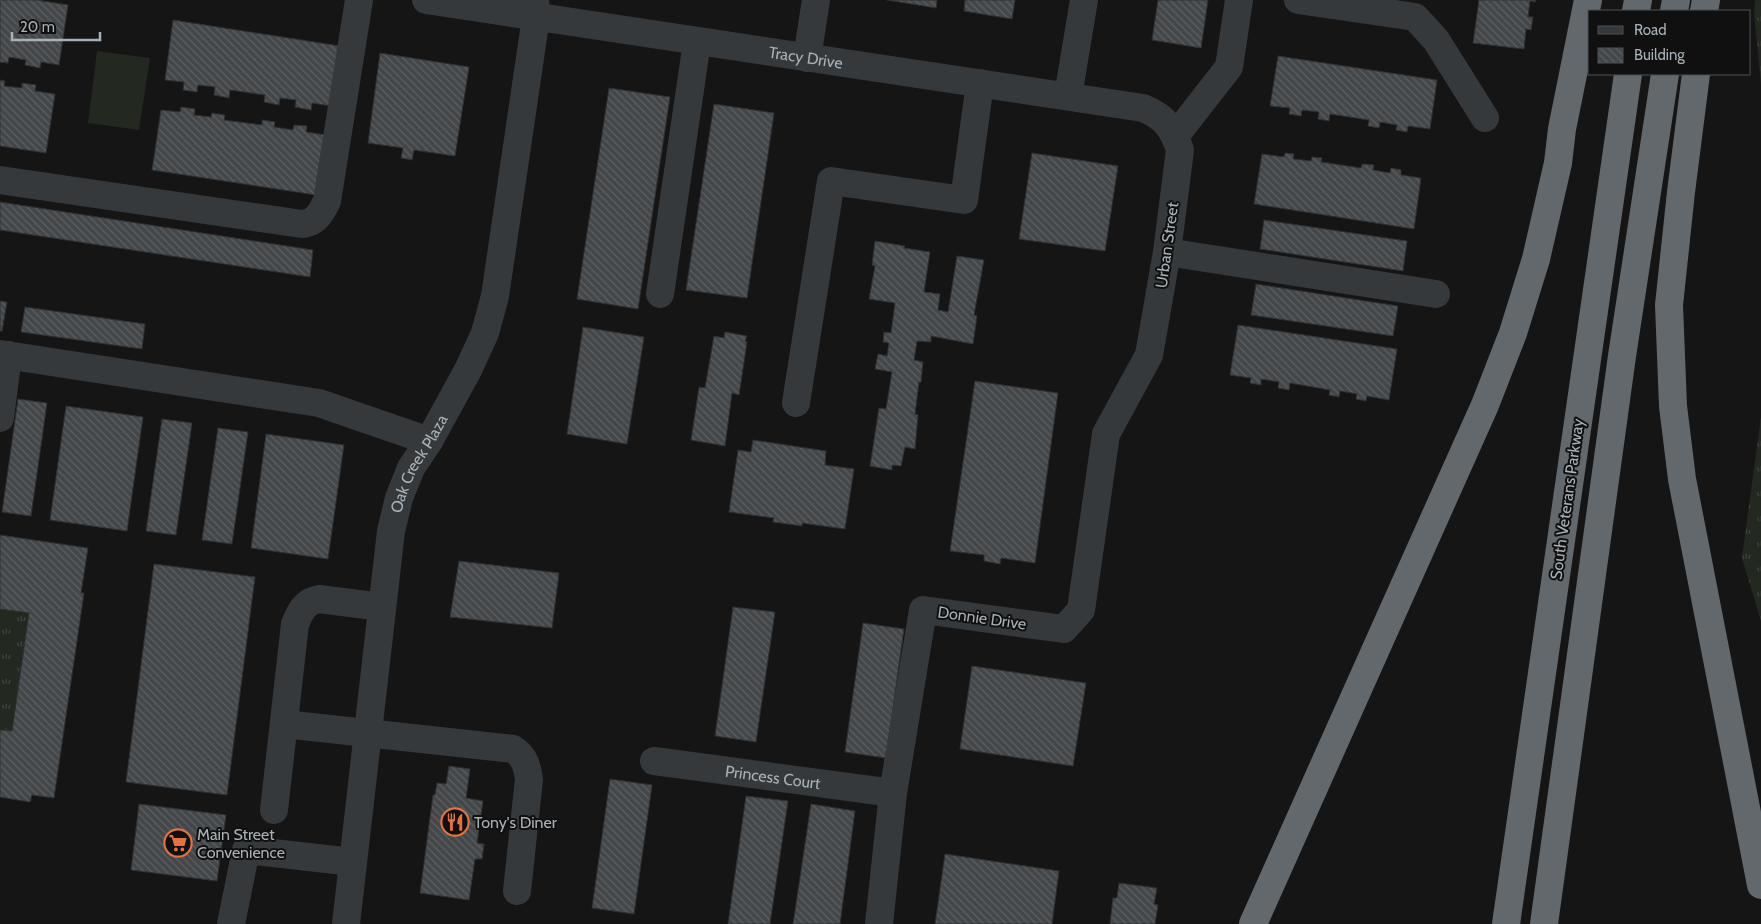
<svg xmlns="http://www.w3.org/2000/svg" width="1761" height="924" viewBox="0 0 1761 924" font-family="Cabin,sans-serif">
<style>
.grass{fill:url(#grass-tufts)}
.pitch{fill:#232921}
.building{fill:url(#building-back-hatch);stroke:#2f3032}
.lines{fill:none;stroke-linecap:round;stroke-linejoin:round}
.minor{stroke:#36393b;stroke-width:28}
.highway{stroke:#62686c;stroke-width:28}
.labels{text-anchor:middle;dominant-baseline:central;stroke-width:4;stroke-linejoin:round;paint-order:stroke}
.street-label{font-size:16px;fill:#a8b1b6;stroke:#101011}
.poi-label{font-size:16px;fill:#a8b1b6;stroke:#101011;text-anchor:start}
</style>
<defs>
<pattern id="grass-tufts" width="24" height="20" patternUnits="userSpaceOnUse" patternTransform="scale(1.25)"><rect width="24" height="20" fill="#232921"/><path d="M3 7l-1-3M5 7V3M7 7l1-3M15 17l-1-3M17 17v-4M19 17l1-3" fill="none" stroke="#40463f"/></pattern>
<pattern id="building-back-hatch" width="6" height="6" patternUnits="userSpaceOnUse" patternTransform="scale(1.25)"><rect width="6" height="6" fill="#444749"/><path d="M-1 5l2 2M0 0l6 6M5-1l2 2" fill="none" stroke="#5c5f61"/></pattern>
</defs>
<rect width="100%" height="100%" fill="#151516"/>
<path class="grass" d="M 1755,0 L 1761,0 L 1761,84 L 1754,12 Z
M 1761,417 L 1761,621 L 1742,558 Z
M 0,609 L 29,613 L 12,731 L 0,730 Z"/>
<path class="pitch" d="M 97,51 L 150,58 L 139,130 L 88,123 Z"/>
<path class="building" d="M 0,0 L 37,0 L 68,5 L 59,65 L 41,62 L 40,68 L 25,65 L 26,60 L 9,57 L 8,63 L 0,62 Z
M 887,0 L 937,0 L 936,8 Z
M 965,0 L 1015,0 L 1012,19 L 964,11 Z
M 1158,0 L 1208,0 L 1201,48 L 1152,40 Z
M 1479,0 L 1536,0 L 1535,2 L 1530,1 L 1528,17 L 1533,17 L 1531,30 L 1526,29 L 1524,49 L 1473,43 Z
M 173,20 L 340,46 L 331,106 L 312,103 L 311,110 L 295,107 L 296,100 L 280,98 L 279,105 L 264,102 L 265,95 L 230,90 L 229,98 L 214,95 L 215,87 L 198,85 L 197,92 L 183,90 L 184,82 L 165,80 Z
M 380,53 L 469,67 L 455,156 L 414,150 L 412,160 L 401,158 L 403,148 L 368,143 Z
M 1278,56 L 1437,80 L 1430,129 L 1408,126 L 1407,132 L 1396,130 L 1397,125 L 1380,122 L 1379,128 L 1368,126 L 1369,120 L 1330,114 L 1329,121 L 1318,119 L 1319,112 L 1302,110 L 1301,116 L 1289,114 L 1290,108 L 1270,106 Z
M 0,80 L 5,81 L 4,86 L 22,88 L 22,83 L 36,85 L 35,91 L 55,94 L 46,153 L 0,146 Z
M 609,88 L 670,97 L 638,309 L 577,299 Z
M 714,104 L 774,113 L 747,298 L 686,290 Z
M 181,107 L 195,109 L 194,115 L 211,117 L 212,113 L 225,115 L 224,120 L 262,125 L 262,120 L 275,122 L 274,127 L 293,130 L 294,125 L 307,126 L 306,132 L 326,135 L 316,195 L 152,170 L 161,110 L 180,112 Z
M 1032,153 L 1118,166 L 1105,251 L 1019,239 Z
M 1285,153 L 1294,154 L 1293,159 L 1311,161 L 1312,157 L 1322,158 L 1321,162 L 1361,168 L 1362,164 L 1374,165 L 1373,170 L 1390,173 L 1391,168 L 1401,170 L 1401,175 L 1421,178 L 1414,229 L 1254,204 L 1262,154 L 1284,157 Z
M 0,202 L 313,250 L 310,277 L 0,230 Z
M 1264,220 L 1407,241 L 1403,271 L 1260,249 Z
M 875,241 L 905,246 L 904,248 L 930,252 L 924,292 L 940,294 L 938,310 L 948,312 L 957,256 L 984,260 L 974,315 L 977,316 L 973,344 L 931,336 L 931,342 L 917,341 L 914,360 L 923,362 L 921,382 L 919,382 L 915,414 L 918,415 L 915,449 L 905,447 L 901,466 L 892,465 L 892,470 L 870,466 L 879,408 L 886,409 L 892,372 L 875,369 L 878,354 L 887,356 L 889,343 L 883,342 L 884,332 L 891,333 L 895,303 L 869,299 L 875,266 L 872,265 Z
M 1256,284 L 1398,306 L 1393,336 L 1251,315 Z
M 0,301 L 7,302 L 2,331 L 0,331 Z
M 25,307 L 145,324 L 142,349 L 21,332 Z
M 1238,325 L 1397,349 L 1389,400 L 1367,396 L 1366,401 L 1356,399 L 1357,394 L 1340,391 L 1339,397 L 1329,395 L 1330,390 L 1290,383 L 1289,390 L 1278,388 L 1279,382 L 1261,379 L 1261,385 L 1250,383 L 1251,378 L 1230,375 Z
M 583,327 L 644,337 L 627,444 L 567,434 Z
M 725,332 L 747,336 L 745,341 L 747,342 L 739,395 L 732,393 L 725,446 L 691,440 L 699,387 L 705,388 L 714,336 L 724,338 Z
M 975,381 L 1058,393 L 1035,563 L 1001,558 L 1000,564 L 984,561 L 984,555 L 950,551 Z
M 18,399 L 47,403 L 31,516 L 2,512 Z
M 66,406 L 143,417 L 127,531 L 50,520 Z
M 162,419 L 192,423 L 176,535 L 146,531 Z
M 218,428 L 248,432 L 232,544 L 202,540 Z
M 266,434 L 344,445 L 328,559 L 251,548 Z
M 753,440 L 826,451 L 825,465 L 854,469 L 845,529 L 802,523 L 802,526 L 773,522 L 774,518 L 729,512 L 738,450 L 751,452 Z
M 0,535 L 88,548 L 81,593 L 84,593 L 54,798 L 32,795 L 30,802 L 0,797 L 0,730 L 12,731 L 29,613 L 0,609 Z
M 459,561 L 559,573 L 552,628 L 450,617 Z
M 154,564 L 255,577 L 227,795 L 126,782 Z
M 733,607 L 775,612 L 756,742 L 715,736 Z
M 863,623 L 904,629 L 886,758 L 845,752 Z
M 972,666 L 1086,683 L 1073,766 L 960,749 Z
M 449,766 L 470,769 L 466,798 L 483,801 L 477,843 L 484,844 L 482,859 L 475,859 L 469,900 L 420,893 L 433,795 L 435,795 L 437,783 L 446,784 Z
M 610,779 L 652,785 L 634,914 L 592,908 Z
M 746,796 L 788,801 L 770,924 L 728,924 Z
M 139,804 L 226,815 L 217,881 L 131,870 Z
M 811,804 L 855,811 L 840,924 L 793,924 Z
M 945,854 L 1059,871 L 1052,924 L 935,924 Z
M 1119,883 L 1157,888 L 1154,904 L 1158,905 L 1155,924 L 1110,924 L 1113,898 L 1117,898 Z"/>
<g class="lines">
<g class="minor">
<path id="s1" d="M 426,0 L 1143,108 C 1165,117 1173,128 1180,150 L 1167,252 L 1149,355 L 1106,434 L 1081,610 L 1064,629 L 923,610 L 893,793 L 879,924"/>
<path d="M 1298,0 L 1415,17 L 1436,40 L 1485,118"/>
<path d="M 807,58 L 816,0"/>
<path d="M 1068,96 L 1084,0"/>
<path d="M 1176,135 L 1229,67 L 1239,0"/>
<path d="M 0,180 L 302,224 C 316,223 321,213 327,201 L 359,0"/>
<path d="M 1167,252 L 1436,294"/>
<path d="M 660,294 L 697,42"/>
<path d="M 0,354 L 319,403 L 429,441"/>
<path d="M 796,403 L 831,181 L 964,200 L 980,83"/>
<path d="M 0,418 L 8,355"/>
<path d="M 284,724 L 513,749 C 525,756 527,767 529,779 L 517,891"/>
<path id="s2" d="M 654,761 L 893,793"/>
<path d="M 274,810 L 295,624 C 300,612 305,601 319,599 L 382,607"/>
<path d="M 231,924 L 246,850 L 353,862"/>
<path id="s3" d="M 346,924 L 391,531 L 399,498 L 411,468 L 429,441 L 468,370 L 485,333 L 495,296 L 536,17 L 535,0"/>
</g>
<path class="highway" d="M 1636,11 L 1638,0
M 1674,11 L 1676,0
M 1704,11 L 1706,0
M 1696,74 L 1681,192 L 1669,305 L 1673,406 L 1682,479 L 1761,885
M 1253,924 L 1485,405 L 1513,333 L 1536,259 L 1558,163 L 1562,129 L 1588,0
M 1506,924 L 1628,74
M 1544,924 L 1622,356 L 1665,74"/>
</g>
<defs>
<g id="restaurant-ring" transform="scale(1.4375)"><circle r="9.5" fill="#101011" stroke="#e4723f" stroke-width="1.5"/><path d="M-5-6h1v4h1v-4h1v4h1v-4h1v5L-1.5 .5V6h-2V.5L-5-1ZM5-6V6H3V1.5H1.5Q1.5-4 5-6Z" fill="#e4723f"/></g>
<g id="supermarket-ring" transform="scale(1.4375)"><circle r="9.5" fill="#101011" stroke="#e4723f" stroke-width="1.5"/><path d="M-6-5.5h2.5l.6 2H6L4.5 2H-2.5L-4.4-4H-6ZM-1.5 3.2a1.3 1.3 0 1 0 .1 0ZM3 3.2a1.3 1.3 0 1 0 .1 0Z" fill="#e4723f"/></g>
</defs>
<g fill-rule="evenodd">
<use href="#restaurant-ring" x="455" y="822"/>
<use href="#supermarket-ring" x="178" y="843"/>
</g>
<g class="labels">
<g class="street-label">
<text stroke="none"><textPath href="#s1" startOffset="384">Tracy Drive</textPath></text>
<text transform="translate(1167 245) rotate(-82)">Urban Street</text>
<text stroke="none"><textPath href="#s3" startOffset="469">Oak Creek Plaza</textPath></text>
<text transform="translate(1567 499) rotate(-82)">South Veterans Parkway</text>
<text transform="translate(982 618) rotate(8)">Donnie Drive</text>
<text stroke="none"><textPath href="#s2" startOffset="120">Princess Court</textPath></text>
</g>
<g class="poi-label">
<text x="474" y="822">Tony's Diner</text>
<text x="197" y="834">Main Street<tspan x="197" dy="18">Convenience</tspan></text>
</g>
</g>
<rect x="1588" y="10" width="162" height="65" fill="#101011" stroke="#4d5053"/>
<rect x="1598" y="26" width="25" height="8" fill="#36393b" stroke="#4d5053"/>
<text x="1634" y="35" font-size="15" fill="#a8b1b6">Road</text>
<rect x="1598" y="48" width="25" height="15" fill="url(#building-back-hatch)" stroke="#4d5053"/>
<text x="1634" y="60" font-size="15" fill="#a8b1b6">Building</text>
<path d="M12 32v8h88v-8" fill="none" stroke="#a8b1b6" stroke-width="2.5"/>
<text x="20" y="32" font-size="15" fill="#a8b1b6" stroke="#101011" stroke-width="4" paint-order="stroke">20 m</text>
</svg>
